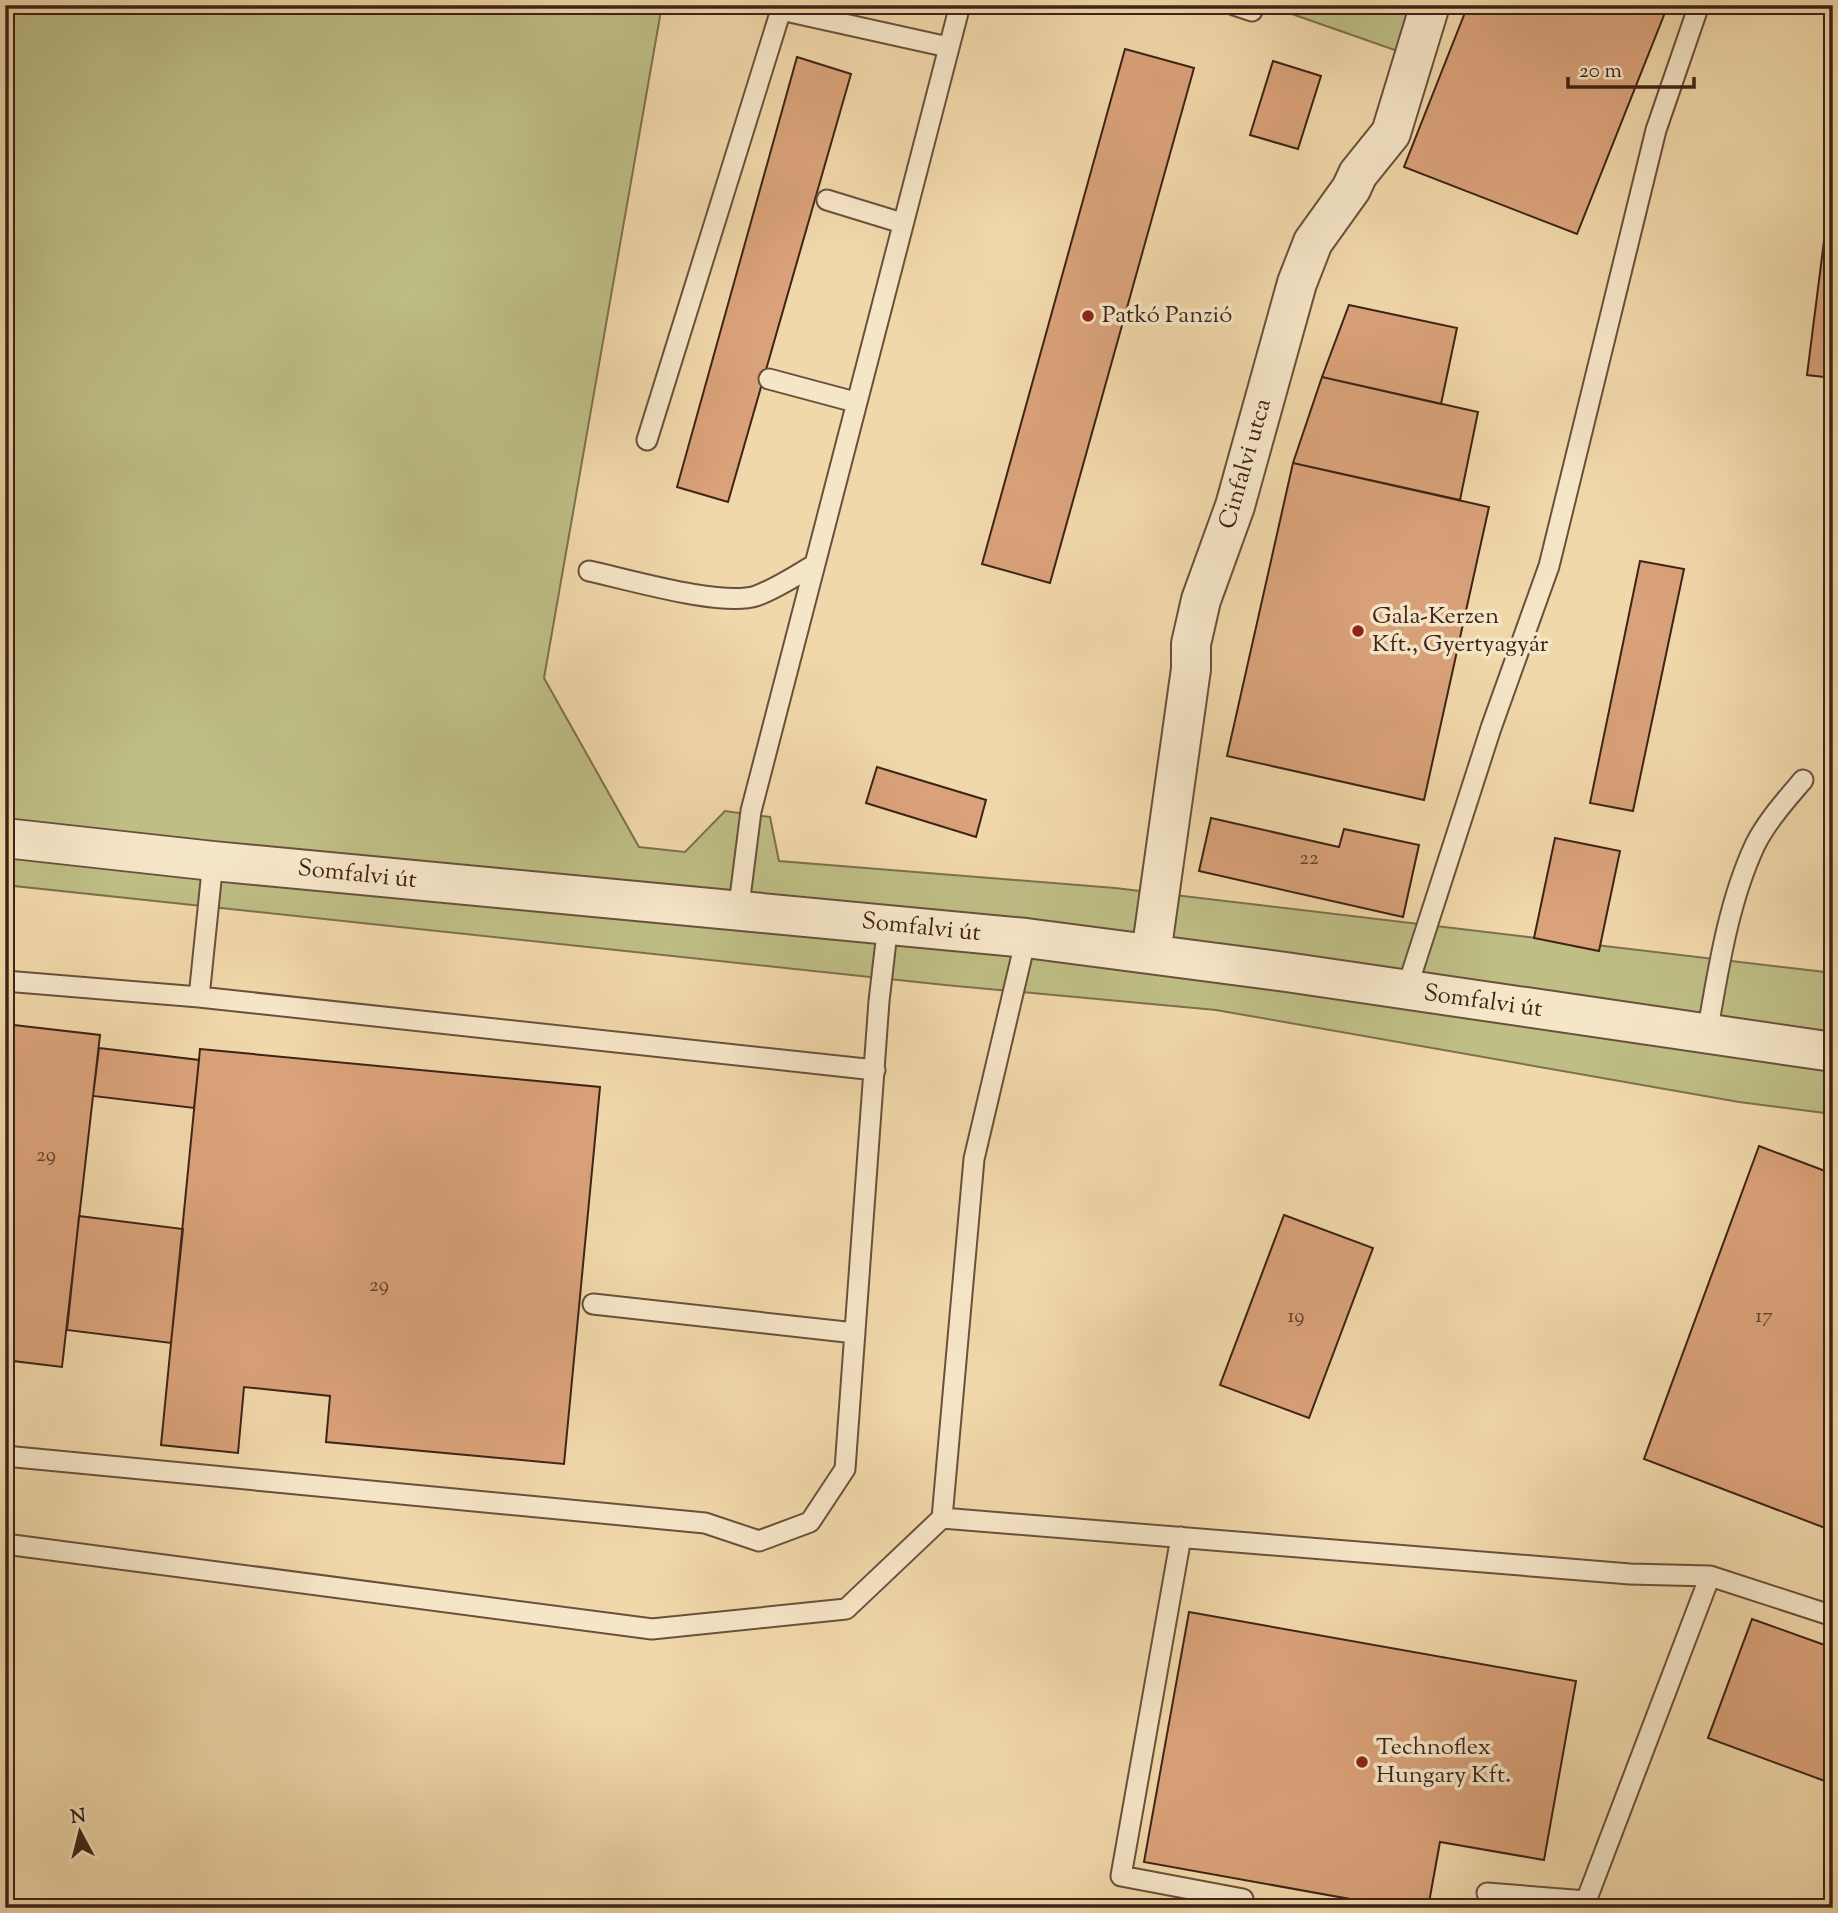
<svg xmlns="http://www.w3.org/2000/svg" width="1838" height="1913" viewBox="0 0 1838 1913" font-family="'Sorts Mill Goudy',serif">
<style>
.green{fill:#bebe85;stroke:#7e704e;stroke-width:2}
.building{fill:#daa27a;stroke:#3d2318;stroke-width:2}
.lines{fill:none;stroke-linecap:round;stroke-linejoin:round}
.lane-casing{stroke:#6a503c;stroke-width:23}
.street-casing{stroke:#6a503c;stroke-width:42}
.lane{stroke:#f6e6c8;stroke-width:19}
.street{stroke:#f6e6c8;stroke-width:38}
.poi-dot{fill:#8f2418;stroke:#f6e6c8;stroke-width:2.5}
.labels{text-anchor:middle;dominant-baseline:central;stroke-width:7;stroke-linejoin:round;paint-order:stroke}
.number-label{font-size:21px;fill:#644330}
.poi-label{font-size:24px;fill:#3d2318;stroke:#f6e6c8;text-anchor:start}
.street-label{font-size:24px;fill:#3d2318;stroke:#f6e6c8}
</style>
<rect width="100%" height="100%" fill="#f1d8aa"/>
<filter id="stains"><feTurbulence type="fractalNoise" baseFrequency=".00286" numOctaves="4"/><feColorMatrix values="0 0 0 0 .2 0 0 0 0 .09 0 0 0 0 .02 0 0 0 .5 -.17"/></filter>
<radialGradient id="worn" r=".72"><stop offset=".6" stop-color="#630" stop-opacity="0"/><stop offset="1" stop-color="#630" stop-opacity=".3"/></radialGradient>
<path class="green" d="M 5,5 L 662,5 L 544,678 L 639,847 L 685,852 L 725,811 L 770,817 L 779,861 L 1115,888 L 1833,973 L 1833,1114 L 1739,1102 L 1216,1010 L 945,985 L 5,885 Z
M 1266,5 L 1449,5 L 1429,62 Z"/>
<path class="building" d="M 1468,5 L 1668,5 L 1577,234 L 1404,167 Z
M 1125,49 L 1194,68 L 1050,583 L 982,564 Z
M 797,57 L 851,74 L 728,502 L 677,487 Z
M 1273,61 L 1321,76 L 1298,149 L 1250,135 Z
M 1833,170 L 1833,378 L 1807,375 Z
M 1349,305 L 1457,328 L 1441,404 L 1322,377 Z
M 1322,377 L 1478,412 L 1460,500 L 1293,463 Z
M 1293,463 L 1489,507 L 1424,800 L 1227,756 Z
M 1640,561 L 1684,569 L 1633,811 L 1590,803 Z
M 877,767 L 986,800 L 976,837 L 866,803 Z
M 1211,818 L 1339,847 L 1344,829 L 1419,845 L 1403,917 L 1199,871 Z
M 1555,838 L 1620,851 L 1599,951 L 1534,938 Z
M 5,1024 L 100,1035 L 62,1367 L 5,1360 Z
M 99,1048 L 199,1060 L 194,1108 L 93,1096 Z
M 200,1049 L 600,1087 L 564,1464 L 326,1442 L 330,1396 L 244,1387 L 238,1453 L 161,1445 Z
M 1759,1146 L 1833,1174 L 1833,1531 L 1644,1459 Z
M 1284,1215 L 1373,1248 L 1309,1418 L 1220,1385 Z
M 79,1216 L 183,1229 L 171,1343 L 67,1330 Z
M 1189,1612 L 1576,1681 L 1544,1860 L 1440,1842 L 1428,1908 L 1400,1908 L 1144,1862 Z
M 1752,1619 L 1833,1648 L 1833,1784 L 1708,1738 Z"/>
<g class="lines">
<g class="lane-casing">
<path id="lane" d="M 1234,5 L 1252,11
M 827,200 L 902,223
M 769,379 L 855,402
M 647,440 L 781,10 L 948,47
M 589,571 C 627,579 721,607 756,596 C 776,589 795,576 814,565
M 738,913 L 751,811 L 960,5
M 1026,938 L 974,1159 L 942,1518 L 1630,1574 L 1710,1576 L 1833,1616
M 5,981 L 199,997 L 875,1070
M 1406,991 L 1491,728 L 1549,566 L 1656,130 L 1699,5
M 199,997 L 213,861
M 1707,1034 C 1718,971 1728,903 1755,845 C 1767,821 1786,800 1803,780
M 593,1304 L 855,1333
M 5,1456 L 705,1523 L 759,1541 L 810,1522 L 845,1469 L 879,1001 L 888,924
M 1181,1537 L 1121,1876 L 1243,1899
M 5,1544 L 652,1629 L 846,1609 L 942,1518
M 1487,1893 L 1586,1901 L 1710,1576"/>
</g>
<g class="street-casing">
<path id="street" d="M 5,838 L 213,861 L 1026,938 L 1286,972 L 1833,1052
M 1151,954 L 1191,669 L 1191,644 L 1201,600 L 1235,506 L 1297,283 L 1313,242 L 1351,189 L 1358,174 L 1391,133 L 1430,5"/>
</g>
<use href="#lane" class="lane"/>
<use href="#street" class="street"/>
</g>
<g class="poi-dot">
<circle cx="1088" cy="316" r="7"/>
<circle cx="1358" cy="631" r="7"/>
<circle cx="1362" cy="1762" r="7"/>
</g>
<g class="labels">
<g class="number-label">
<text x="1309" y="859">22</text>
<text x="46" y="1156">29</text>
<text x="379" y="1286">29</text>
<text x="1296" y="1317">19</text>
<text x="1764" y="1317">17</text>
</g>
<g class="poi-label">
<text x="1102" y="316">Patkó Panzió</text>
<text x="1372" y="617">Gala-Kerzen<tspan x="1372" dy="28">Kft., Gyertyagyár</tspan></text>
<text x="1376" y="1748">Technoflex<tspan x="1376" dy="28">Hungary Kft.</tspan></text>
</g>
<g class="street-label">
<text transform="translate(1246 464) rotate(-74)">Cinfalvi utca</text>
<text transform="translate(357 875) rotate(6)">Somfalvi út</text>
<text transform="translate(921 928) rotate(6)">Somfalvi út</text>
<text transform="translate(1483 1002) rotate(8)">Somfalvi út</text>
</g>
</g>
<rect width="1838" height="1913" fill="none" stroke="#f1d8aa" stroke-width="28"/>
<rect x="7" y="7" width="1824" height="1899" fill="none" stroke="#3d2318" stroke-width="3.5"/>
<rect x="14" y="14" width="1810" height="1885" fill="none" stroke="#3d2318" stroke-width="2"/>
<g transform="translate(80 1832) rotate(353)" stroke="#f6e6c8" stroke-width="5" paint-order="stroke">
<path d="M0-5L12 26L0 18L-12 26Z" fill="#3d2318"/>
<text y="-10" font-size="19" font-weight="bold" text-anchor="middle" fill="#3d2318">N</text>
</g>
<path d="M1568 77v10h126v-10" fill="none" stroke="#3d2318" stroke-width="3.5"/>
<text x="1579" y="77" font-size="21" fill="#3d2318" stroke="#f6e6c8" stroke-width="5" paint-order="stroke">20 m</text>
<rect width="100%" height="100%" filter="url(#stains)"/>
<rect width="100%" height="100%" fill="url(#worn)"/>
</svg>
